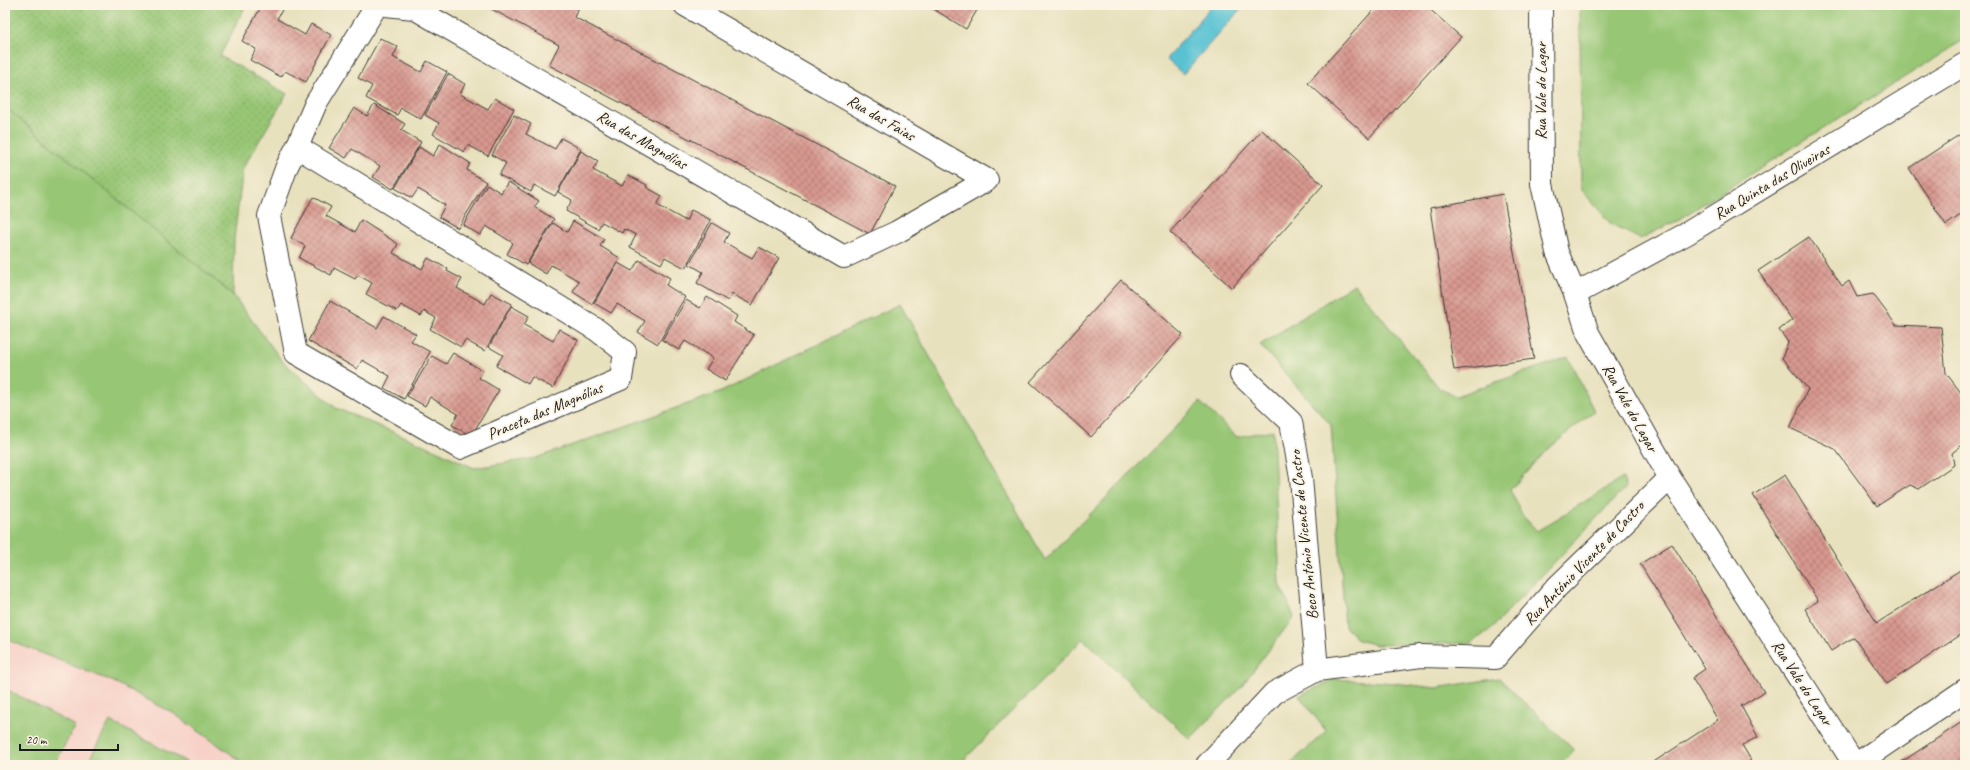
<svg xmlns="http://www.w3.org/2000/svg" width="1970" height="770" viewBox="0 0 1970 770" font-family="Caveat,sans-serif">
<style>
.built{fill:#f7d1c8}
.green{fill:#97c675;stroke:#5a7148}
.garden{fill:url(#garden-dots);stroke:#5a7148}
.water{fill:#58c2d3;stroke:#3a6f78}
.building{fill:url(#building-cross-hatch)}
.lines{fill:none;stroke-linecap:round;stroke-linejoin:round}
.minor-casing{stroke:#3b3a34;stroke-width:24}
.minor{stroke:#fff;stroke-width:22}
.labels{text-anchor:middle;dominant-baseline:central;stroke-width:4;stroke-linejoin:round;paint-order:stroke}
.street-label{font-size:16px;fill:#1c1c1c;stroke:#fcf5e5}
</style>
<defs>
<pattern id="garden-dots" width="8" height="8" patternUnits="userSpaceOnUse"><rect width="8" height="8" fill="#97c675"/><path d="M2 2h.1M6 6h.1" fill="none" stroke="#82aa65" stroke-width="1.8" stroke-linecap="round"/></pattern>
<pattern id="building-cross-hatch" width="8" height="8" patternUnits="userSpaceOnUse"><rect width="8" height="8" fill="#d89890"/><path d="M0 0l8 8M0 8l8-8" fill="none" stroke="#ae7b75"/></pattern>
</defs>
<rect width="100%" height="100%" fill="#fcf5e5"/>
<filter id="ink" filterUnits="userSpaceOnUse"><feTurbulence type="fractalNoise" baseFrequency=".025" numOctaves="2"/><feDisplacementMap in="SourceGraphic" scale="8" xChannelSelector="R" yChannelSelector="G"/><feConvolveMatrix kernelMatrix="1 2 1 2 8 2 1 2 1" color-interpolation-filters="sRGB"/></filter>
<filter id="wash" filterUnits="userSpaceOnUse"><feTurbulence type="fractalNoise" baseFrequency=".012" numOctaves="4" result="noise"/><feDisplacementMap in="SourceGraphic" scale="16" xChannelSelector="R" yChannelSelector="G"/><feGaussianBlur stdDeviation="0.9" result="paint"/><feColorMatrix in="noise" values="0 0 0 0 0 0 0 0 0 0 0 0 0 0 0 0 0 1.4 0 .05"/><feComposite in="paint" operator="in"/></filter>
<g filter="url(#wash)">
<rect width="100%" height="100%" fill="#e8e1be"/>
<path class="built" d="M 5,639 L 114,682 L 173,713 L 238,759 L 242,765 L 5,765 Z"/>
<path class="green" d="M 1580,5 L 1965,5 L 1965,39 L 1676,221 L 1640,239 L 1611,224 L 1581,189 Z
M 5,107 L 233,295 L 283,362 L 336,408 L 436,450 L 474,468 L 536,458 L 721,392 L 900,304 L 1045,560 L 1200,402 L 1237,437 L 1273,430 L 1280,584 L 1294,617 L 1241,687 L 1190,739 L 1083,639 L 959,765 L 242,765 L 238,759 L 173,713 L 114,682 L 5,639 Z
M 1354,284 L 1440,389 L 1456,396 L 1568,357 L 1594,411 L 1547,450 L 1510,490 L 1523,516 L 1537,531 L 1623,478 L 1626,487 L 1491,629 L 1471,643 L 1376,645 L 1358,640 L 1345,627 L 1331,425 L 1260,345 Z
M 1499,678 L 1574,750 L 1561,765 L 1289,765 L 1326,731 L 1299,696 L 1334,679 L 1395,683 L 1436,688 Z
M 6,689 L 75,726 L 54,765 L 5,765 Z
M 110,721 L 192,765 L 86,765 Z"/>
<path class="garden" d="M 5,5 L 246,5 L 220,56 L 287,94 L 243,168 L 234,239 L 233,295 L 5,107 Z"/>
<path class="water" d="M 1213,5 L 1244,5 L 1183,74 L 1166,59 Z"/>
<g id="blocks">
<path class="building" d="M 262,5 L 274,5 L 282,10 L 277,19 L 305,35 L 311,24 L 331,35 L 306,82 L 285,71 L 281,77 L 250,60 L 256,49 L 242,41 Z
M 484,5 L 580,5 L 574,17 L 895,186 L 870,234 L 549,65 L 559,45 Z
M 927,5 L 980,5 L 966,29 Z
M 1378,5 L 1425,5 L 1461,37 L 1369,138 L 1308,83 Z
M 380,38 L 398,47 L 393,57 L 421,72 L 427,61 L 447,72 L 421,119 L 401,108 L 397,115 L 366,98 L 372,86 L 358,78 Z
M 448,74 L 465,84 L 460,94 L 488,109 L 495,98 L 514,109 L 488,156 L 468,145 L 464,152 L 433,134 L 439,123 L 425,115 Z
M 374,105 L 405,124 L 401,130 L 421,142 L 393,189 L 373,177 L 380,166 L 352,149 L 346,158 L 329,148 L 354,108 L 367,116 Z
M 514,115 L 531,124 L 526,134 L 555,149 L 561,138 L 581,149 L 555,196 L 534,185 L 531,192 L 499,175 L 506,163 L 492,155 Z
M 1262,130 L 1323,185 L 1232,288 L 1170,232 Z
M 1965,131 L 1965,212 L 1946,225 L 1909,168 Z
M 440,144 L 470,163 L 467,170 L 486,182 L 458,228 L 439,217 L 445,205 L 418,189 L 412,198 L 395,188 L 419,147 L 433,156 Z
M 581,151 L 598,161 L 593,170 L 622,186 L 628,175 L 647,185 L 646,187 L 662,196 L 657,205 L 686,221 L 691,210 L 711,220 L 685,268 L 665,257 L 661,264 L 630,247 L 636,235 L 624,229 L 622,233 L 602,222 L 598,229 L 566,211 L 572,200 L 558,192 Z
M 508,182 L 539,201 L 534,207 L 554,219 L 526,265 L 507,254 L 513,243 L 486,226 L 480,235 L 463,225 L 487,184 L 501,193 Z
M 1503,194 L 1534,359 L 1454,370 L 1430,208 Z
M 313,197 L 331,207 L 326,216 L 355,232 L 361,220 L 398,244 L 393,253 L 422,269 L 428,258 L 448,269 L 447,271 L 462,279 L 457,288 L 485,304 L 491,293 L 512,304 L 485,351 L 465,340 L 461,347 L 430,329 L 436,318 L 424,311 L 421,316 L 401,305 L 397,311 L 366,294 L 372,283 L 358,275 L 355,279 L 334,268 L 331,275 L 299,258 L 305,246 L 291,238 Z
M 573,221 L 604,239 L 600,246 L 620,258 L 592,304 L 573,292 L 579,281 L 551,265 L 546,274 L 528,263 L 553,223 L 567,232 Z
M 712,223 L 729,233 L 724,242 L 752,258 L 759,247 L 779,258 L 752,305 L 732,294 L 728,301 L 697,283 L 703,272 L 689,264 Z
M 1809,237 L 1842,286 L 1849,281 L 1857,297 L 1873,294 L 1896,325 L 1941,327 L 1946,373 L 1965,398 L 1965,443 L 1952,453 L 1954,465 L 1919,489 L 1910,485 L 1877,506 L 1835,449 L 1790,428 L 1808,389 L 1782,358 L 1788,342 L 1779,330 L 1792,320 L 1758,271 Z
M 639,260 L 670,278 L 666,285 L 685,297 L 658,344 L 638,332 L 645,321 L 617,304 L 611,313 L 594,303 L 618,263 L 632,271 Z
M 1121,280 L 1183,335 L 1091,437 L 1030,382 Z
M 707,297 L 737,316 L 734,322 L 754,335 L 725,381 L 706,369 L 713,358 L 685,341 L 679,350 L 662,340 L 686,300 L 700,308 Z
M 330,301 L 377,328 L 384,316 L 416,334 L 411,341 L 430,352 L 404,399 L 384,388 L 390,376 L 362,360 L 357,369 L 308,341 Z
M 511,306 L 529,316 L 524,325 L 553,341 L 559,329 L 578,340 L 553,388 L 532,377 L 528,384 L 496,366 L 503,355 L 489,347 Z
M 453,353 L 483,371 L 479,378 L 499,390 L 471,436 L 452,425 L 458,414 L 430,397 L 425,406 L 407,396 L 432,356 L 446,364 Z
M 1785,475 L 1877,623 L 1965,567 L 1965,632 L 1887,684 L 1854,637 L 1831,651 L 1805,609 L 1818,601 L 1753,495 Z
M 1672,544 L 1764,692 L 1741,706 L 1758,737 L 1742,745 L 1751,760 L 1743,765 L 1649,765 L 1718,720 L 1692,678 L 1705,669 L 1640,564 Z
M 1965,720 L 1965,765 L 1902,765 L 1900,763 Z"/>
</g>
</g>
<g filter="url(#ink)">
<use href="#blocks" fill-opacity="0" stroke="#3b3a34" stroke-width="1"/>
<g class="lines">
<g class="minor-casing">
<path id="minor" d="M 386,5 L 414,8 L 844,257 L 897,232 L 987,180 L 685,5
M 1541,5 L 1542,184 L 1557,252 L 1575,294 L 1588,333 L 1670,478 L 1855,765
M 297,147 L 597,330 L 625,352 L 621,379 L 460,448 L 296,353 L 269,216 L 287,166 L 297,147 L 316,103 L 377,5
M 1575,294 L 1686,234 L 1965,64
M 1241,375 L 1291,422 L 1301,478 L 1317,670
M 1207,765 L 1274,693 L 1317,670 L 1421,656 L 1495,658 L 1557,587 L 1670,478
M 1855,765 L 1965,690"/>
</g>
<use href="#minor" class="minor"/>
</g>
</g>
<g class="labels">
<g class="street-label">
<text transform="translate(1541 91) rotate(-90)">Rua Vale do Lagar</text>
<text transform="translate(881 118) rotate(30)">Rua das Faias</text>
<text transform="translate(642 140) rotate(30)">Rua das Magnólias</text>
<text transform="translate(1772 182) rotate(-31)">Rua Quinta das Oliveiras</text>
<text transform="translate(1630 408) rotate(61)">Rua Vale do Lagar</text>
<text transform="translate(545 411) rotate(-23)">Praceta das Magnólias</text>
<text transform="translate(1304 535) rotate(-96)">Beco António Vicente de Castro</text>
<text transform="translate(1584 563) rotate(-46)">Rua António Vicente de Castro</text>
<text transform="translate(1802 683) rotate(57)">Rua Vale do Lagar</text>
</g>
</g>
<rect width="1970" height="770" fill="none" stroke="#fcf5e5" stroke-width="20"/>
<path d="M20 744v6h98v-6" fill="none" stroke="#1c1c1c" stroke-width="2"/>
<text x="26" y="744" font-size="12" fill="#1c1c1c" stroke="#fcf5e5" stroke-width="3" paint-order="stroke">20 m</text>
</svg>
